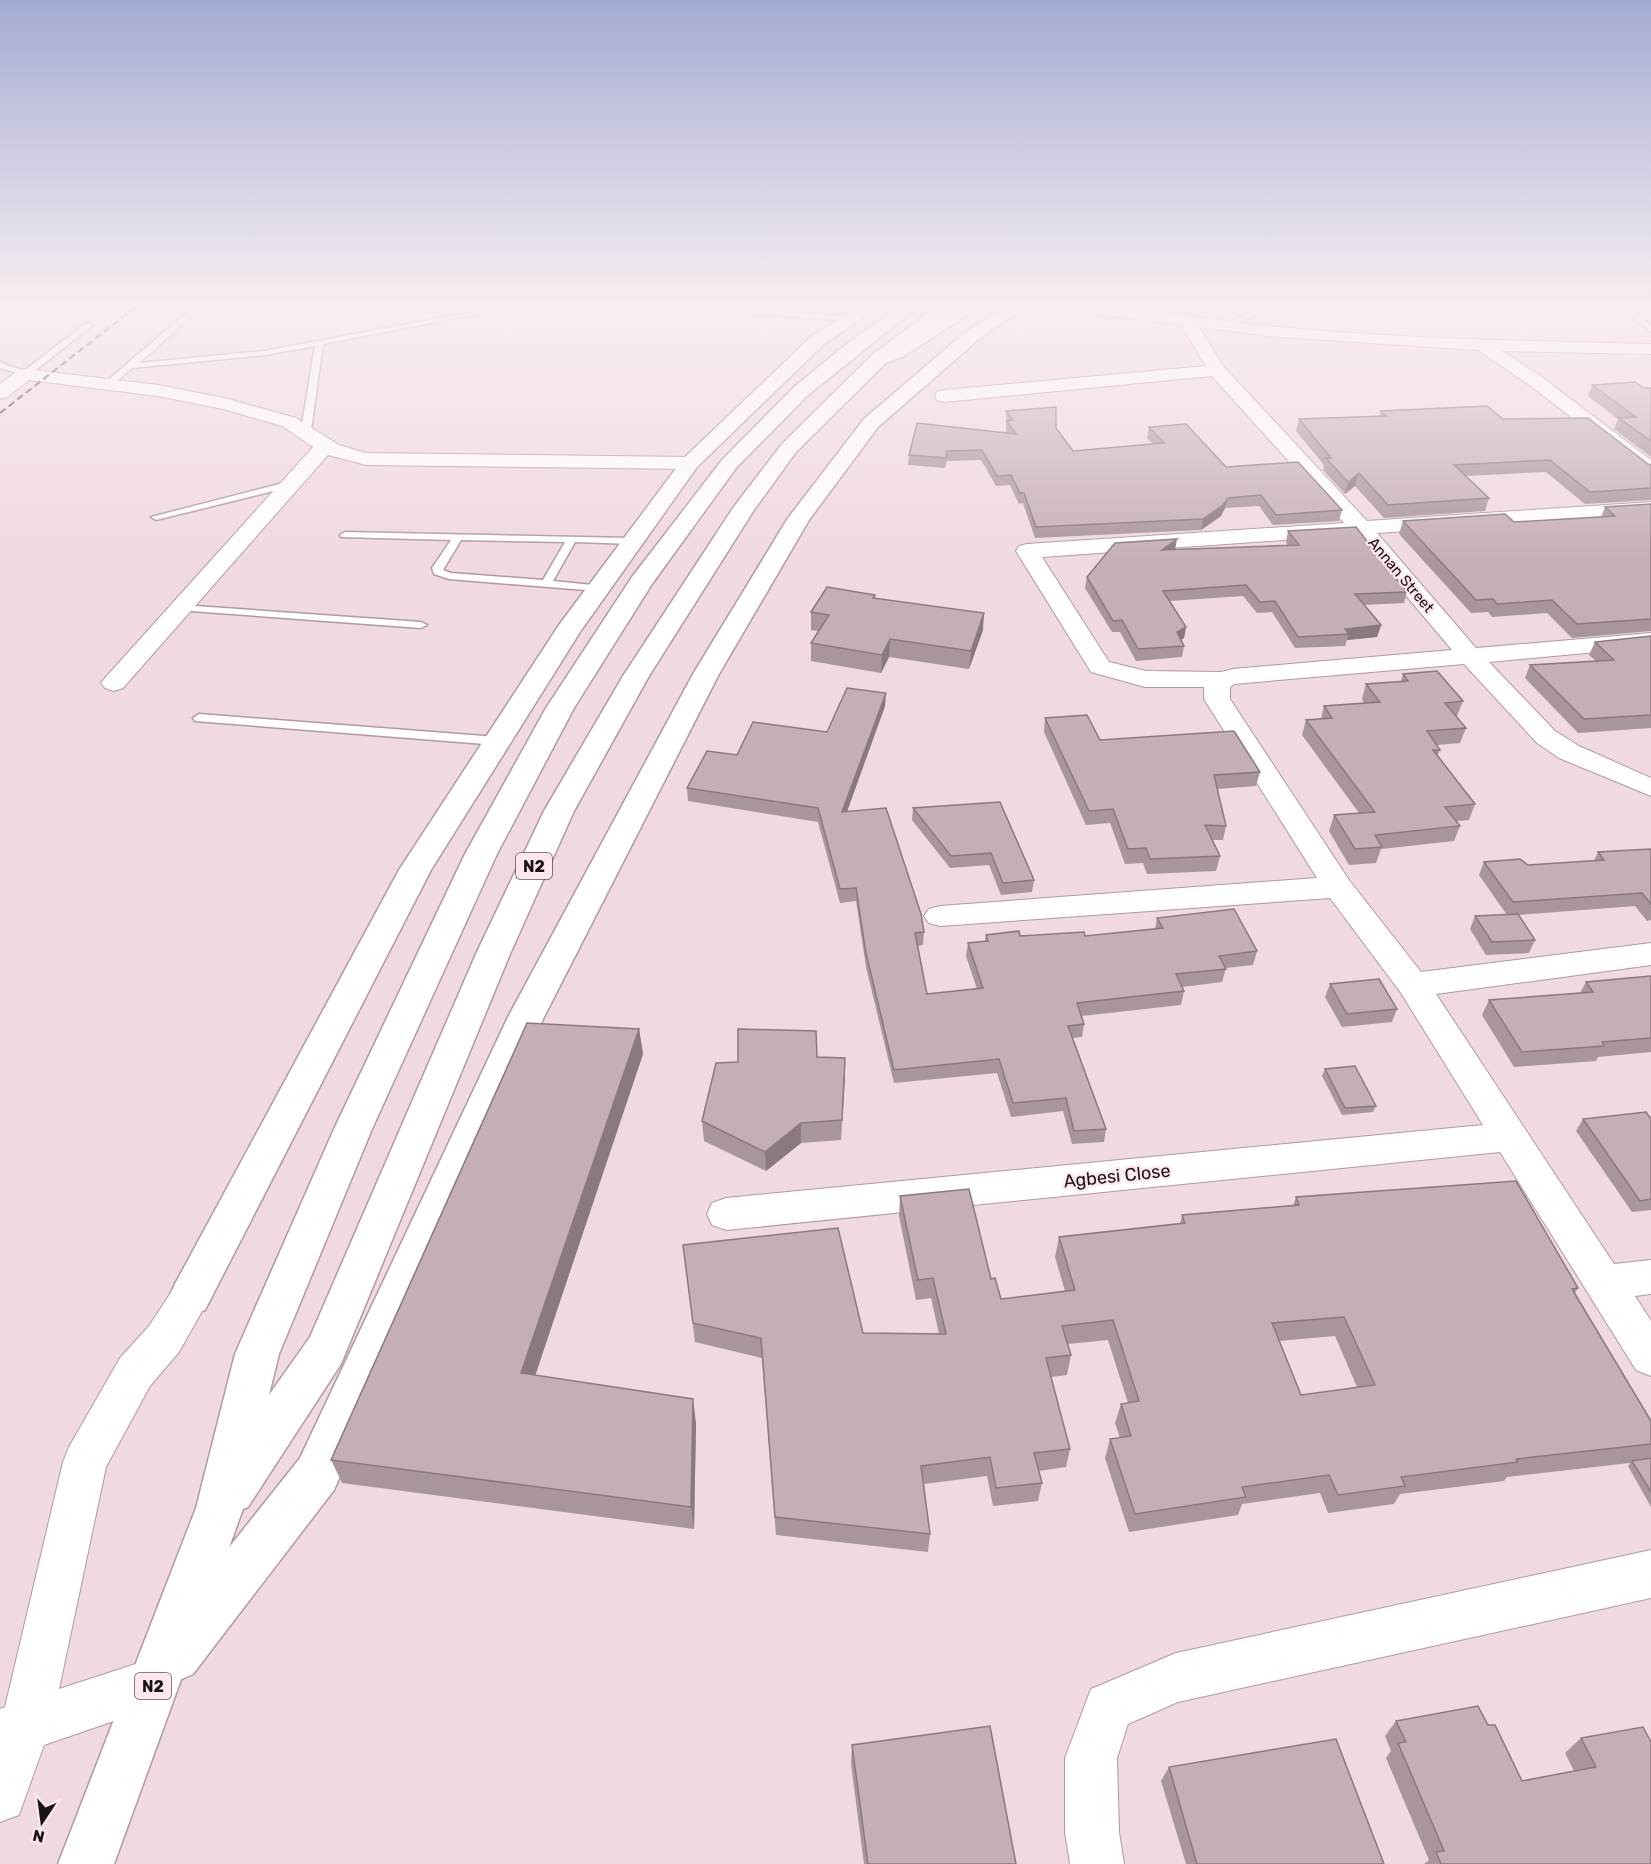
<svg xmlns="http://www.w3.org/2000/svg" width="1651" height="1864" viewBox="0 0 1651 1864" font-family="Rubik,sans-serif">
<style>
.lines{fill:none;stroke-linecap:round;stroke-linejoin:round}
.service-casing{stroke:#b09aa1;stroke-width:3}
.minor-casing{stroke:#b09aa1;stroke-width:2}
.tertiary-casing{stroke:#b09aa1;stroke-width:3}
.trunk-casing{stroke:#b09aa1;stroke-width:3}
.motorway-casing{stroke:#b09aa1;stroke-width:3}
.service{fill:#fff;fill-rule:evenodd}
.minor{fill:#fff;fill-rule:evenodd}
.tertiary{fill:#fff;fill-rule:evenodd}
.trunk{fill:#fff;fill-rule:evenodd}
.motorway{fill:#fff;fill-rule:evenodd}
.rail{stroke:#342b2e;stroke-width:2;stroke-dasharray:7 4;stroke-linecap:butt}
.wall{fill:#a9969d;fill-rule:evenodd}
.shaded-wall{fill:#8a7a7f}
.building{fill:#c5afb6;stroke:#8a7a7f;stroke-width:1.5;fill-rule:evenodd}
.labels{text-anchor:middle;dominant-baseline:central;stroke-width:4.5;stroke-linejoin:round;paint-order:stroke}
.far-street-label{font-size:15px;fill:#1a1315;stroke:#fde6ed}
.shield{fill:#fde6ed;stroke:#5e5256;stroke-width:1.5}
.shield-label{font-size:16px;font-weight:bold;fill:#1a1315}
.street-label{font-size:18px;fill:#1a1315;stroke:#fde6ed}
</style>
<rect width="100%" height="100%" fill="#f0d9df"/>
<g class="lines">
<g class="service-casing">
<path id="service" d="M 199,302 L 208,302 L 139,363 L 265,351 L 523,302 L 539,302 L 323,344 L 311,430 L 306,433 L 301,430 L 315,346 L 265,355 L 132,368 L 113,385 L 107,385 L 107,381 Z
M 617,302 L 652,302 L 852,317 L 856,319 L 852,321 L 621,304 Z
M 1267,302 L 1277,302 L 1232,327 L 1225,325 Z
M 1614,302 L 1623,302 L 1651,326 L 1651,332 Z
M 86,323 L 93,325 L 28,376 L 0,368 L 0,362 L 24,371 Z
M 291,481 L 294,482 L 294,486 L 156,520 L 151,517 Z
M 345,532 L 632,538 L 637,541 L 632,544 L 575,542 L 553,581 L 602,586 L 604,588 L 598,591 L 449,579 L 434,574 L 432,568 L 451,540 L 341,537 L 340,535 ZM 461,540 L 565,542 L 543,580 L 451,573 L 443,570 Z
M 181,605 L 421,622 L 427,625 L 421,628 L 177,610 L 177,606 Z
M 199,714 L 497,737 L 503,741 L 497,745 L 195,721 L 193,718 Z"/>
</g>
<g class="minor-casing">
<path id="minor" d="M 1030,302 C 1114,302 1195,319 1278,327 C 1402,339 1527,341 1651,344 L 1651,354 L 1502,351 L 1543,378 L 1651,460 L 1651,476 L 1644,474 L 1531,386 L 1478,350 L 1279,337 L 1199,327 L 1224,367 L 1367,521 L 1651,502 L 1651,514 L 1377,533 L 1476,648 L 1651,633 L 1651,647 L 1489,662 L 1555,731 L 1579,746 L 1651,778 L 1651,796 L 1559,758 L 1537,743 L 1464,664 L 1234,684 L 1230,687 L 1230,699 L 1349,880 L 1421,972 L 1651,943 L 1651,965 L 1436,994 L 1614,1264 L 1651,1260 L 1651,1294 L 1635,1296 L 1651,1321 L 1651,1376 L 1636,1370 L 1500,1152 L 726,1230 L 712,1225 L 707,1214 L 712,1203 L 726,1198 L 1483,1125 L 1401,993 L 1330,898 L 940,926 L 929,923 L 924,916 L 929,909 L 940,906 L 1317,878 L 1204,699 L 1204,687 L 1145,687 L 1091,672 L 1016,551 L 1019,546 L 1027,544 L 1344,523 L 1212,376 L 944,402 L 937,400 L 935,396 L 937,392 L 944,390 L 1206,366 L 1181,325 L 1038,307 ZM 1355,535 L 1452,650 L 1233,669 L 1221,672 L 1146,671 L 1109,662 L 1042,557 Z
M 25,369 L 158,385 L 224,398 L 296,418 L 339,445 L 366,453 L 690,457 L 697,459 L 700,463 L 697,467 L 690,469 L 366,465 L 328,455 L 123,688 L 114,691 L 105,688 L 101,683 L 105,678 L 313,447 L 282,426 L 223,409 L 158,396 L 29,380 L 7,397 L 0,399 L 0,384 L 19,370 Z
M 190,1279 L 204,1285 L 210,1297 L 179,1352 L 150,1386 L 106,1467 L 59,1689 L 154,1658 L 172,1665 L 179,1683 L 172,1701 L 44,1745 L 19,1815 L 0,1822 L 0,1709 L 5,1707 L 63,1462 L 69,1447 L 120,1358 L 149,1326 L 176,1285 Z
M 1651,1550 L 1651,1598 L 1178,1702 L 1128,1724 L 1117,1758 L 1119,1832 L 1124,1864 L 1070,1864 L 1065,1832 L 1065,1758 L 1091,1689 L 1176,1653 Z"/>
</g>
<g class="tertiary-casing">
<path id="tertiary" d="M 866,302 L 886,302 L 824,344 L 697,467 L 580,632 L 431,870 L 205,1310 L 190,1315 L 175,1310 L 169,1297 L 175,1284 L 399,870 L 559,625 L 683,459 L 812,336 Z
M 1013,302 L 1033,302 L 980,338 L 878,427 L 809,520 L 719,674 L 544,1017 L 334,1490 L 193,1674 L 175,1682 L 157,1674 L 149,1656 L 157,1638 L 300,1458 L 508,1017 L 693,674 L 788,518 L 864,419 L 968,330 Z"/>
</g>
<g class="trunk-casing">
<path id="trunk" d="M 905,302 L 924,302 L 808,395 L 736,468 L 652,584 L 574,708 L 497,854 L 372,1129 L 279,1354 L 269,1395 L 310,1337 L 476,954 L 544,811 L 623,676 L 733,508 L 782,444 L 871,356 L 932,310 L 947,302 L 967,302 L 885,364 L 796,452 L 754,510 L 649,676 L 574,811 L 510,954 L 341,1364 L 248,1507 L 243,1509 L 114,1864 L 58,1864 L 196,1508 L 235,1354 L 334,1129 L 465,854 L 546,708 L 632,577 L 722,460 L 794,387 L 848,343 Z"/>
</g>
<g class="motorway-casing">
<path id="motorway" d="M 968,302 L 988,302 L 904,356 L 878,366 L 871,364 L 869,360 L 871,356 L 892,348 Z"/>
</g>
<use href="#service" class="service"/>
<use href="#minor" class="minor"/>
<use href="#tertiary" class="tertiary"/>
<use href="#trunk" class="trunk"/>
<use href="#motorway" class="motorway"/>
<path class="rail" d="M 0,413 L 142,302"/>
</g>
<path class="wall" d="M 1592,385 L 1644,388 L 1651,388 L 1651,457 L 1614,429 L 1618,419 L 1588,396 Z
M 1006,411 L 1056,428 L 1073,451 L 1153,444 L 1147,438 L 1149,427 L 1226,467 L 1342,510 L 1339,521 L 1273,525 L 1259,506 L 1225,508 L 1221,516 L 1201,530 L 1035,538 L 1023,503 L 1019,504 L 1010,485 L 996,486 L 981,460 L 947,461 L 945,468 L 908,465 L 909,455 L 1007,433 L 1006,431 Z
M 1381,411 L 1503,419 L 1651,465 L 1651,500 L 1585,504 L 1546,472 L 1466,476 L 1489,498 L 1485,511 L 1384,518 L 1355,486 L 1345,494 L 1323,470 L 1324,465 L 1296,431 L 1299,419 L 1379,416 Z
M 1651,504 L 1651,631 L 1572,638 L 1547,613 L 1492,617 L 1488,612 L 1471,613 L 1399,534 L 1403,521 L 1514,522 L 1601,517 L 1605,507 Z
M 1288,531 L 1407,592 L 1404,603 L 1364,605 L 1381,625 L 1377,637 L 1347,640 L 1345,646 L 1295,648 L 1272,612 L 1257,613 L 1243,596 L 1170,601 L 1186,627 L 1184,638 L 1181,640 L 1184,646 L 1182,657 L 1136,661 L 1120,632 L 1112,632 L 1085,588 L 1087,577 L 1175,550 L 1288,546 L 1286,542 Z
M 875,595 L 875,598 L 983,630 L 969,669 L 889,657 L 881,673 L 811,661 L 811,643 L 818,631 L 811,630 L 811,612 Z
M 1651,636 L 1651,728 L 1578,733 L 1525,678 L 1530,665 L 1596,661 L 1589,655 L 1595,642 Z
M 1403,674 L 1463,701 L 1457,716 L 1456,716 L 1466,728 L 1460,743 L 1437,745 L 1440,750 L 1437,756 L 1475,804 L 1469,820 L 1457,821 L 1460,826 L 1454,841 L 1381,849 L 1376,863 L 1349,865 L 1329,831 L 1334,815 L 1359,813 L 1302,735 L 1306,720 L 1321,719 L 1324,706 L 1364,703 L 1362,699 L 1366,684 L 1401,681 Z
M 885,706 L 847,812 L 924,932 L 923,945 L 918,946 L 927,994 L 977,989 L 966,956 L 968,943 L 985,941 L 986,935 L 1085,936 L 1155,929 L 1157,918 L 1257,951 L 1253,965 L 1226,968 L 1222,982 L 1182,987 L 1184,991 L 1181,1005 L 1082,1016 L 1084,1024 L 1082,1037 L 1073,1038 L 1106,1129 L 1104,1142 L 1072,1144 L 1063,1111 L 1011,1117 L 997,1073 L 894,1083 L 866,967 L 856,901 L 840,903 L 818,822 L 688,801 L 687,788 L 737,755 L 827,732 Z
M 1045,718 L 1100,740 L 1260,772 L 1256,786 L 1217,789 L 1226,826 L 1223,840 L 1212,840 L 1220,856 L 1216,871 L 1147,874 L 1143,863 L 1125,864 L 1110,823 L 1086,825 L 1044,732 Z
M 1000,802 L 1034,880 L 1032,892 L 1001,895 L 989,865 L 950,868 L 912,820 L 913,808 Z
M 1651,851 L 1651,920 L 1647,921 L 1635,906 L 1518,915 L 1535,940 L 1529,953 L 1486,955 L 1470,929 L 1475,916 L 1507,915 L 1479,875 L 1484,862 L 1528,865 L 1594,861 L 1598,852 Z
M 1651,976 L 1651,1052 L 1598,1057 L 1596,1061 L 1514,1067 L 1482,1015 L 1489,1000 L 1580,993 L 1586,982 Z
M 1330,984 L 1397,1009 L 1392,1022 L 1342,1027 L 1325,997 Z
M 639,1029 L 643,1054 L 535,1375 L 696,1423 L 694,1529 L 342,1483 L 331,1460 Z
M 817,1057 L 845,1058 L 841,1140 L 801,1143 L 766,1171 L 704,1141 L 702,1121 L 738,1062 Z
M 1325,1069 L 1376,1106 L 1373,1112 L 1342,1115 L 1322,1076 Z
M 1583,1119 L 1651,1119 L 1651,1210 L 1632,1212 L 1576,1131 Z
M 900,1196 L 991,1279 L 1001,1299 L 1065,1291 L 1055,1257 L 1059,1237 L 1180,1224 L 1182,1215 L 1293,1206 L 1296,1197 L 1578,1288 L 1575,1293 L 1651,1421 L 1651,1457 L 1650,1458 L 1651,1458 L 1651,1507 L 1628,1466 L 1630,1463 L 1507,1477 L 1504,1481 L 1400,1494 L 1394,1504 L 1328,1513 L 1320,1493 L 1242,1504 L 1238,1515 L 1129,1532 L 1105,1458 L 1110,1439 L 1120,1438 L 1115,1423 L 1121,1404 L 1128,1403 L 1108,1340 L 1068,1344 L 1071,1355 L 1067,1375 L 1051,1377 L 1070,1449 L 1066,1467 L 1039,1471 L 1042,1483 L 1038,1501 L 993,1506 L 987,1476 L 924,1484 L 930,1534 L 928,1552 L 776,1535 L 762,1358 L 695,1342 L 683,1245 L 863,1333 L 939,1334 L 931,1298 L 916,1300 L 899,1216 ZM 1335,1336 L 1357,1387 L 1301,1395 L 1279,1341 Z
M 1396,1721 L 1488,1725 L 1522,1781 L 1574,1771 L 1565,1753 L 1581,1738 L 1651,1864 L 1424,1864 L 1429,1860 L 1386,1758 L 1391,1751 L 1385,1736 Z
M 852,1745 L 1016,1864 L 864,1864 L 851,1764 Z
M 1169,1767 L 1384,1864 L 1186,1864 L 1161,1781 Z"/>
<path class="shaded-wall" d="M 1359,473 L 1355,486 L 1345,494 L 1348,482 Z
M 1228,498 L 1225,508 L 1221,516 L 1201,530 L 1203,519 Z
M 1177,539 L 1175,550 L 1162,550 Z
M 984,613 L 983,630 L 969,669 L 971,651 Z
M 1381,625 L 1377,637 L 1347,640 L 1349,634 L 1345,629 Z
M 1186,627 L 1184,638 L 1174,644 L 1177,632 Z
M 890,639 L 889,657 L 881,673 L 882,655 Z
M 886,693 L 885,706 L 842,825 L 842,812 Z
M 639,1029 L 643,1054 L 528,1397 L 521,1373 Z
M 845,1058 L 845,1077 L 841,1140 L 842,1120 Z
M 801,1123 L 801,1143 L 766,1171 L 765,1152 Z
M 693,1399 L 696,1423 L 694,1529 L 691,1507 Z"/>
<path class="building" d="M 1635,382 L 1644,388 L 1651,388 L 1651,441 L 1619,418 L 1636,417 L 1592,385 Z
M 1487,406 L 1503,419 L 1588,418 L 1648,464 L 1651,465 L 1651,488 L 1590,492 L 1550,460 L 1454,465 L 1489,498 L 1388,505 L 1359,473 L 1348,482 L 1326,458 L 1331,458 L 1299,419 L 1386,416 L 1381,411 Z
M 1056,407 L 1056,428 L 1073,451 L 1164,443 L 1149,427 L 1186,424 L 1226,467 L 1298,462 L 1342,510 L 1276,515 L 1261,495 L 1228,498 L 1223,505 L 1203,519 L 1036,527 L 1024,493 L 1020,493 L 1011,475 L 997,476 L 982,450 L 947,451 L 946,458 L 909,455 L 917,423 L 1016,434 L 1007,421 L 1013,420 L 1006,411 Z
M 1651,504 L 1651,619 L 1577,624 L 1552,600 L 1497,604 L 1493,599 L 1476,600 L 1403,521 L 1505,514 L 1514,522 L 1615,516 L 1605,507 Z
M 1356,527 L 1407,592 L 1355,594 L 1381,625 L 1345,629 L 1349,634 L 1298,637 L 1275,601 L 1260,602 L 1246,585 L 1163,591 L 1186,627 L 1177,632 L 1184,646 L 1138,649 L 1122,620 L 1113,621 L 1087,577 L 1115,543 L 1177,539 L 1162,550 L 1299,545 L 1288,531 Z
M 827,587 L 875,595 L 873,598 L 984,613 L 971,651 L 890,639 L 882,655 L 811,643 L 829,615 L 811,612 Z
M 1651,636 L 1651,715 L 1584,719 L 1530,665 L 1614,660 L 1595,642 Z
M 1437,671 L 1463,701 L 1445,703 L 1466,728 L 1427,731 L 1440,750 L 1433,750 L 1475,804 L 1445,807 L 1460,826 L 1375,835 L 1382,847 L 1355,849 L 1334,815 L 1375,812 L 1306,720 L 1332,718 L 1324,706 L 1380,702 L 1366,684 L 1408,681 L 1403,674 Z
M 847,688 L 886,693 L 842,812 L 886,808 L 921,914 L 924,932 L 915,933 L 927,994 L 983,988 L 968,943 L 988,941 L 986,935 L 1019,931 L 1020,936 L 1084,932 L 1085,936 L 1163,928 L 1157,918 L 1234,909 L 1257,951 L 1219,956 L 1226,969 L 1176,974 L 1184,991 L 1077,1003 L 1084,1024 L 1068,1026 L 1106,1129 L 1074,1131 L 1066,1098 L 1013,1103 L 999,1059 L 894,1070 L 866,953 L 856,888 L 840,889 L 818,808 L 687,788 L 707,751 L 737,755 L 753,722 L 827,732 Z
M 1087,715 L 1100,740 L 1234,731 L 1260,772 L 1214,775 L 1226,826 L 1205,825 L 1220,856 L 1150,859 L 1146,848 L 1128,849 L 1113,809 L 1089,811 L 1045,718 Z
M 1000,802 L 1034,880 L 1003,883 L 991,853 L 951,856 L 913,808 Z
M 1650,849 L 1651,851 L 1651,904 L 1642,893 L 1513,902 L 1484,862 L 1520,859 L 1528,865 L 1604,860 L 1598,852 Z
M 1518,914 L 1535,940 L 1492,942 L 1475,916 Z
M 1651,976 L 1651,1038 L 1602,1042 L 1604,1046 L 1522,1052 L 1489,1000 L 1593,992 L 1586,982 Z
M 1379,979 L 1397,1009 L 1347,1014 L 1330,984 Z
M 527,1023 L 639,1029 L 521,1373 L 693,1399 L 691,1507 L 331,1460 Z
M 738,1029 L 816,1031 L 817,1057 L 845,1058 L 842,1120 L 801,1123 L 765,1152 L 702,1121 L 716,1063 L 738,1062 Z
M 1355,1066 L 1376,1106 L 1345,1108 L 1325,1069 Z
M 1646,1112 L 1651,1119 L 1651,1199 L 1640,1201 L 1583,1119 Z
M 1516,1181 L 1578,1288 L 1572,1289 L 1651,1421 L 1651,1444 L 1516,1459 L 1518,1462 L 1401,1477 L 1405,1486 L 1338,1495 L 1329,1475 L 1242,1487 L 1246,1497 L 1135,1514 L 1110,1439 L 1131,1436 L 1121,1404 L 1139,1401 L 1113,1320 L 1062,1326 L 1071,1355 L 1046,1358 L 1070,1449 L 1034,1453 L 1042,1483 L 996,1488 L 990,1457 L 921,1466 L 930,1534 L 775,1517 L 761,1338 L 693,1323 L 683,1245 L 838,1228 L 863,1333 L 946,1334 L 933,1278 L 918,1280 L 900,1196 L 969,1189 L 991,1279 L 995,1278 L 1001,1299 L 1075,1290 L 1059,1237 L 1185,1223 L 1182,1215 L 1299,1205 L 1296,1197 ZM 1344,1317 L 1375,1385 L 1301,1395 L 1272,1323 Z
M 1651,1458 L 1651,1492 L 1632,1461 Z
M 1478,1706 L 1488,1725 L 1495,1725 L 1522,1781 L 1596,1767 L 1581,1738 L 1643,1727 L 1651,1742 L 1651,1864 L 1441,1864 L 1436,1852 L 1444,1851 L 1398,1743 L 1406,1742 L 1396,1721 Z
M 990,1726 L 1016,1864 L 868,1864 L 852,1745 Z
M 1336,1739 L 1384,1864 L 1197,1864 L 1169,1767 Z"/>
<linearGradient id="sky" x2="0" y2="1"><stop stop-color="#a4abd3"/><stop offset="0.54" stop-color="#f8eef1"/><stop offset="1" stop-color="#f8eef1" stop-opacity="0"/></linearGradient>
<rect width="1651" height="563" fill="url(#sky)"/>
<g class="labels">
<g class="far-street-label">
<text transform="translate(1401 575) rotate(50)">Annan Street</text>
</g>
<g class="shield">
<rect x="516" y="853" width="36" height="26" rx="4.5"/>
<rect x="135" y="1673" width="36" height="26" rx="4.5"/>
</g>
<g class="shield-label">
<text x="534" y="866">N2</text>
<text x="153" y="1686">N2</text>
</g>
<g class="street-label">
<text transform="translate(1117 1176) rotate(-6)">Agbesi Close</text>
</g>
</g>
<g transform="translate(42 1822) rotate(193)" stroke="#fde6ed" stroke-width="4.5" paint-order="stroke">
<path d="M0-4.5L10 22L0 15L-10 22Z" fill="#1a1315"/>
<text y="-9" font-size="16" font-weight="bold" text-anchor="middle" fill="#1a1315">N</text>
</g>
</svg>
